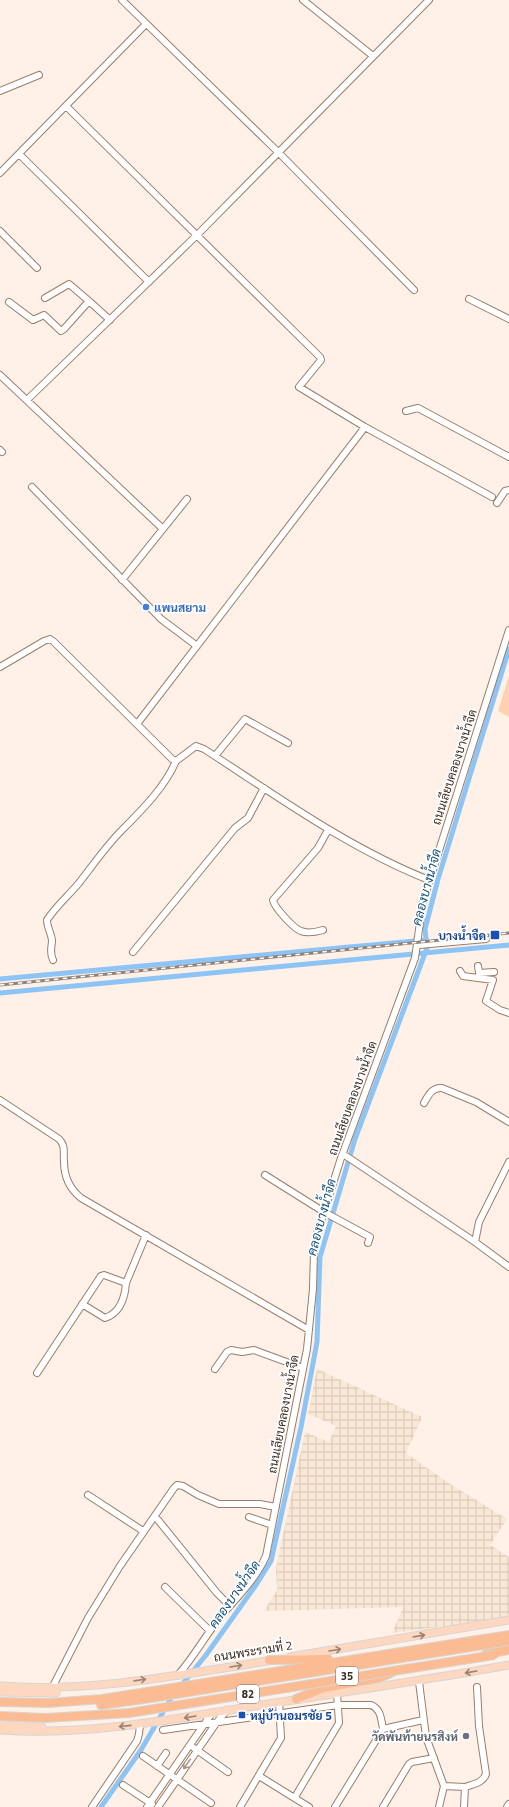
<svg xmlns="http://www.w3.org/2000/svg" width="509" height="1807" viewBox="0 0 509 1807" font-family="'Titillium Web',Sarabun,sans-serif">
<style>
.industrial{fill:url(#industrial-grid)}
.grass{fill:#fed1b1}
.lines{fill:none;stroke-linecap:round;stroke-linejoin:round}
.canal{stroke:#8dc4f6;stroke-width:5}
.minor-casing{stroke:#9b7d67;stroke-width:8}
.major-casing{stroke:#d7d5d3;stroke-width:9}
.highway-casing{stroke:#d7d5d3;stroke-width:10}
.minor{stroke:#fff;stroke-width:6}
.major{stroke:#fdd7bf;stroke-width:7}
.highway{stroke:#fbbc94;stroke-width:8}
.rail-casing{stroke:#908279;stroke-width:3}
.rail{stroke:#fff;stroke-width:1.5;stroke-dasharray:4.5;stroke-linecap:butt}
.highway-bridge-casing{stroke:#d7d5d3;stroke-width:10;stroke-linecap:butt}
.highway-bridge{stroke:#fbbc94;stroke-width:8}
.oneway{stroke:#9b8271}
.oneway2{stroke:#9c9691}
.shop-dot{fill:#3f7fe0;stroke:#fff;stroke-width:1.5}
.transit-dot{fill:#1a4fb4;stroke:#fff;stroke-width:1.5}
.worship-dot{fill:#6b7280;stroke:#fff;stroke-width:1.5}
.labels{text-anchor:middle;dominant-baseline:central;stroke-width:3.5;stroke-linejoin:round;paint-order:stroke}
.shield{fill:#fff;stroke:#746b65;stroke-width:1}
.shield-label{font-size:11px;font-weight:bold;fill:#392c23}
.shop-label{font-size:12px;font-weight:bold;fill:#366cbe;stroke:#fff;text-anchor:start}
.street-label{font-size:12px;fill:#392c23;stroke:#fff}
.transit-label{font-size:12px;font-weight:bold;fill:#164399;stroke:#fff;text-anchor:end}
.worship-label{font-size:12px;font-weight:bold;fill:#5b616d;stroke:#fff;text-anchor:end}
.water-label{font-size:13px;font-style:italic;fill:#114e7c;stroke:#fff}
</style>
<defs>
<pattern id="industrial-grid" width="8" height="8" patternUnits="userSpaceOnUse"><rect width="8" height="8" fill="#f9e7d6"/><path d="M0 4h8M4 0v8" fill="none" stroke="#d6c6b7"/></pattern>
</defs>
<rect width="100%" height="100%" fill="#fff1e7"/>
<path class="industrial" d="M 317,1369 L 422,1417 L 406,1453 L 447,1482 L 507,1519 L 490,1545 L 509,1557 L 509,1613 L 507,1618 L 392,1633 L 403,1607 L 264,1611 L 277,1590 L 276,1568 L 305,1432 L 329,1442 L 336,1426 L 308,1414 Z"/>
<path class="grass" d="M 509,676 L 509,717 L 498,711 Z"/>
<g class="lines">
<path class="canal" d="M 0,979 L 426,940
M 0,993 L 509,945
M 180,1687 L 206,1655 L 256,1585 L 271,1561 L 301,1427 L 317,1342 L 320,1257 L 355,1139 L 427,948 L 425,929 L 438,879 L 509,649
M 101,1807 L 141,1750 L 174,1693"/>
<g class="minor-casing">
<path id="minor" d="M 122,0 L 279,153 L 414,290
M 303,0 L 373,56
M 0,91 L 39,75
M 66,106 L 320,357 L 321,360 L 299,387 L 365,427 L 492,497
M 19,154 L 149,282
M 0,173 L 146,24
M 0,231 L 37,268
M 45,298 L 69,284 L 89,301
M 469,299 L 509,319
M 9,302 L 33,320 L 44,315 L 61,331 L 64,329 L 89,301 L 110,320
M 0,375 L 163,529
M 27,400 L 198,234 L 429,0
M 406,411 L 418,408 L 509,457
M 0,450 L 2,452
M 32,487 L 161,619 L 197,646
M 497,503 L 505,491 L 509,490
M 122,580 L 187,499
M 0,667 L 44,641 L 50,639 L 53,641 L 172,759 L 176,761 L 196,746 L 204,749 C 277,796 348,848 429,880
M 137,724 L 365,427
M 215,756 L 245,719 L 288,743
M 323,930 C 316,932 308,934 301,931 C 294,929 274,907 273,900 L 318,848 L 328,830
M 419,945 L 486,939
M 133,952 L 235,828 L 248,818 L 264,788
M 53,960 C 49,951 52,948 52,940 C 51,933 47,927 47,920 C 56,906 69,895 79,883 C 93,865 106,846 122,830 C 142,810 165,787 176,761
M 478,966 L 479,973 L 494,972
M 460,971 L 463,976 L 493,980 L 486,1001 L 500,1010 L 509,1013
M 0,1100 L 59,1139 C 66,1146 63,1152 64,1162 C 64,1176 70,1189 81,1198 L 309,1330
M 424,1103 C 428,1096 432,1087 442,1088 L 476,1102 L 509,1122
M 343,1154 L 475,1242 L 509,1267
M 265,1175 L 324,1212 L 370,1237 L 368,1243
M 475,1242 L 479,1222 L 509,1162
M 82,1304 L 105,1318 C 120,1313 125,1297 126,1283
M 215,1369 L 227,1352 L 231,1350 L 242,1352 L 254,1350 L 303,1368
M 37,1373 L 101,1276 L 104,1275 L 126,1283 L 146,1235
M 88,1495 L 143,1531
M 249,1517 L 272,1525
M 158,1520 L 217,1593 L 230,1606
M 165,1587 L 210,1631
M 178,1675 C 193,1658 204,1638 218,1620 C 235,1599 255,1581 266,1556 L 307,1349 L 313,1289 L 314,1251 L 317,1234 L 341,1158 L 415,958 L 423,901 L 509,630
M 419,1682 L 426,1737 L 444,1786 L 439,1807
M 52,1688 L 88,1618 L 120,1566 L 174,1488 L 177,1485 L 183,1486 L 198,1495 L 219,1504 L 260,1504 L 276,1507
M 163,1730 L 338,1705 L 371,1705 C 381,1709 381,1719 383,1729
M 194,1748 L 228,1772
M 143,1756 L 211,1803
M 157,1766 L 166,1753
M 259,1776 L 309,1807
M 123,1785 L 152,1804
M 444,1786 L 465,1787
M 295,1797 L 339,1723 L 337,1693
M 92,1807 L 137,1741 L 139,1734 L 140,1725
M 147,1807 L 212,1713
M 158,1807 L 217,1722 L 227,1710
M 240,1807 L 281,1738 L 279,1702
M 335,1807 L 383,1729 L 423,1720
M 383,1807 L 409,1764 L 412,1762 L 434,1758
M 464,1807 L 465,1787 C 473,1784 483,1783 486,1774 L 479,1726 L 477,1687
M 507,1807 L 509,1804"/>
</g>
<g class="major-casing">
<path id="major" d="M 290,1657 L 509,1620
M 0,1686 C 92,1693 183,1674 274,1660
M 0,1692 L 56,1693
M 0,1724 L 42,1727
M 0,1730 C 89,1736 174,1719 261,1705 C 344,1692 427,1680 509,1665"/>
</g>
<g class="highway-casing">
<path id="highway" d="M 486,1654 L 509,1650
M 269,1660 L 328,1659
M 296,1699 L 324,1688 L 379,1678 L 391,1673
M 0,1702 L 48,1703 L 102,1699 L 509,1635
M 101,1705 L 151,1698 L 509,1641"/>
</g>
<use href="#minor" class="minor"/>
<use href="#major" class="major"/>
<use href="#highway" class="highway"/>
<g class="rail-casing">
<path id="rail" d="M 0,985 L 509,933"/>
</g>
<use href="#rail" class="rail"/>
<g class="highway-bridge-casing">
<path id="highway-bridge" d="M 0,1716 L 46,1718 L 129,1713 L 494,1655"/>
</g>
<use href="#highway-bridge" class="highway-bridge"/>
</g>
<defs><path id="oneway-shaft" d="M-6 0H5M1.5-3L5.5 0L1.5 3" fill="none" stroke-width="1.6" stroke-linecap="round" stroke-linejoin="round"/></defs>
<g class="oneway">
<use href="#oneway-shaft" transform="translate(419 1636) rotate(-10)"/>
<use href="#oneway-shaft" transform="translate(335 1650) rotate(-9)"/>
<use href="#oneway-shaft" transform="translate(236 1666) rotate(-9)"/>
<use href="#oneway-shaft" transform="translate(471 1672) rotate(170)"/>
<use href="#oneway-shaft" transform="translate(140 1680) rotate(-8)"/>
<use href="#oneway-shaft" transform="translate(190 1717) rotate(170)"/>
<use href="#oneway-shaft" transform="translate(125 1726) rotate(174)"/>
</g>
<use class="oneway2" href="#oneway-shaft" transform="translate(187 1764) rotate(125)"/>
<circle class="shop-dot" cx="146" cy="607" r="4"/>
<g class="transit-dot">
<rect x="490" y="930" width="10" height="10" rx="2"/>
<rect x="238" y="1711" width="8" height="8" rx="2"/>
</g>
<circle class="worship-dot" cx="466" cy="1736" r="4"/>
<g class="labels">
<g class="shield">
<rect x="336" y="1667" width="22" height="18" rx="3"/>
<rect x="237" y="1685" width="22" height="18" rx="3"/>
</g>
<g class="shield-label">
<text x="347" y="1676">35</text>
<text x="248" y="1694">82</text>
</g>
<g class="shop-label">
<text x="154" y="607">แพนสยาม</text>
</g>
<g class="street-label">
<text transform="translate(454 767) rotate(-72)">ถนนเลียบคลองบางน้ำจืด</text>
<text transform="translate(352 1098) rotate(-70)">ถนนเลียบคลองบางน้ำจืด</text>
<text transform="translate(283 1414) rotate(-79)">ถนนเลียบคลองบางน้ำจืด</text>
<text transform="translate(253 1651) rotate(-9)">ถนนพระรามที่ 2</text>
</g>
<g class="transit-label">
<text x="486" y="935">บางน้ำจืด</text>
<text x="250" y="1715" text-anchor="start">หมู่บ้านอมรชัย 5</text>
</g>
<g class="worship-label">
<text x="458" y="1736">วัดพันท้ายนรสิงห์</text>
</g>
<g class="water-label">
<text transform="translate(426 887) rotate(-75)">คลองบางน้ำจืด</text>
<text transform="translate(321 1217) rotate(-75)">คลองบางน้ำจืด</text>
<text transform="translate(234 1594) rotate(-55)">คลองบางน้ำจืด</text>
</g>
</g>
</svg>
